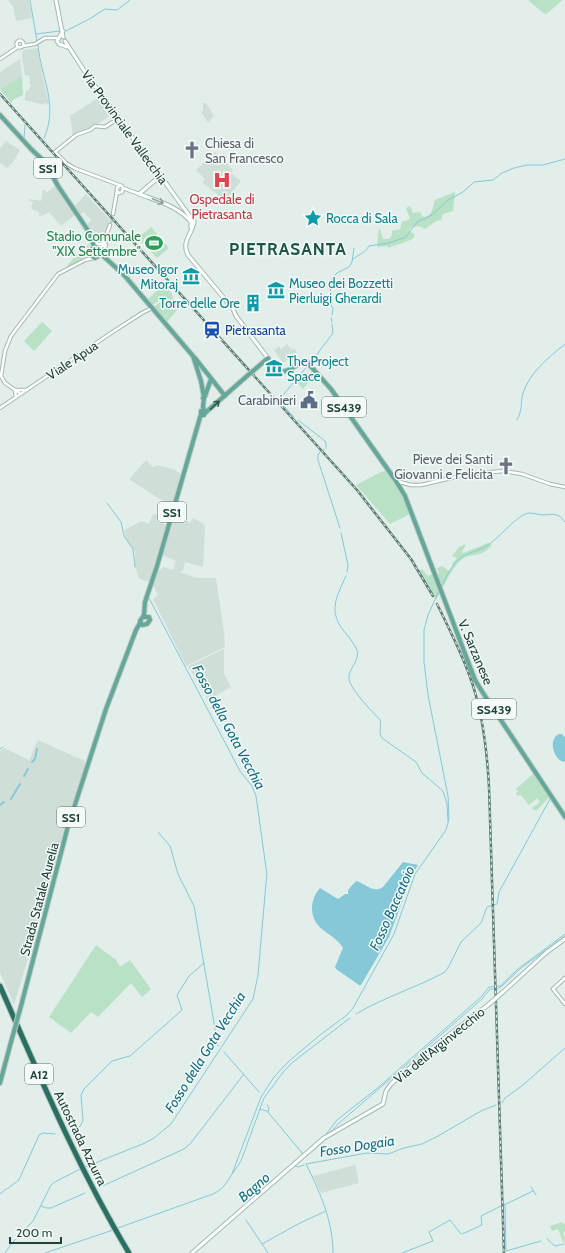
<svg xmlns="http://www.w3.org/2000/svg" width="565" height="1253" viewBox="0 0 565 1253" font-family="Cabin,sans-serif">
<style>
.built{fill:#d0ded8}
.green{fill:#b9e1c5}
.water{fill:#85c9d8}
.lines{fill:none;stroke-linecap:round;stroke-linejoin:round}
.stream{stroke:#85c9d8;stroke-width:1}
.canal{stroke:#85c9d8;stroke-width:2}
.tertiary-tunnel{stroke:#bbcbc6;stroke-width:2.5;stroke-dasharray:2.5 1;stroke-linecap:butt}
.tertiary-casing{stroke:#a4b7b1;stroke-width:4.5}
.secondary-casing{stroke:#9fbbb2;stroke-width:5}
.primary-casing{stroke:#c1cac8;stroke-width:6}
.motorway-casing{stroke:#c1cac8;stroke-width:7}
.tertiary{stroke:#fff;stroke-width:2.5}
.secondary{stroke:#fff;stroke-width:3}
.primary{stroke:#63a898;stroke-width:4}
.motorway{stroke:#297063;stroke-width:5}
.rail-casing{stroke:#5b7c74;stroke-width:2.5}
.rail{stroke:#f3faf7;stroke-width:1;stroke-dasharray:3;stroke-linecap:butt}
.secondary-bridge-casing{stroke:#9fbbb2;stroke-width:5;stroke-linecap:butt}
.primary-bridge-casing{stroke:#c1cac8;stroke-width:6;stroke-linecap:butt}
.secondary-bridge{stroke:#fff;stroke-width:3}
.primary-bridge{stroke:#63a898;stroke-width:4}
.oneway{stroke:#90a09c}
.oneway2{stroke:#315b51}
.labels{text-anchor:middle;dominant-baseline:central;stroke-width:3;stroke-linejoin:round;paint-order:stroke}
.shield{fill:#f3faf7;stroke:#5f7872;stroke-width:1}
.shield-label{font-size:12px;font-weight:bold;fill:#204139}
.street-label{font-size:13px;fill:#204139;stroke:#f3faf7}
.worship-label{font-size:13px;fill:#5b616d;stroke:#f3faf7;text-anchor:start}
.health-label{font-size:13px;fill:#be3a42;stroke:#f3faf7}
.culture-label{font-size:13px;fill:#0d838f;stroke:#f3faf7;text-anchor:start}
.leisure-label{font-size:13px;fill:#27864d;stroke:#f3faf7;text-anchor:end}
.transit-label{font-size:13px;fill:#164399;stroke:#f3faf7;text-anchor:start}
.service-label{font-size:13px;fill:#4e5e75;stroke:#f3faf7;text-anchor:end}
.water-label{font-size:14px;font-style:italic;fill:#146e83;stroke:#f3faf7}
.district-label{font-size:17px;font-weight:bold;letter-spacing:1px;fill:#1a5548;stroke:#f3faf7}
</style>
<rect width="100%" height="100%" fill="#e2eee9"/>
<path class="built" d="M 8,0 L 29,0 L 32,18 L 16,21 L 13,6 Z
M 38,48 L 42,73 L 49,104 L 44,103 L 44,105 L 25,100 L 25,93 L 29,89 L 31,84 L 29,84 L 30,77 L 28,75 L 25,75 L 22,58 L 23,50 Z
M 20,59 L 22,76 L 0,89 L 0,72 Z
M 101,96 L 111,111 L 110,112 L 112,115 L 89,129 L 73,136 L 70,116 Z
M 203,103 L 206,103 L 214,116 L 208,123 L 201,112 L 203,111 Z
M 6,141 L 20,150 L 13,162 L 7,168 L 0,163 L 0,149 Z
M 215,152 L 220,157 L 221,156 L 233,170 L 231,173 L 241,181 L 225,201 L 202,182 L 205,179 L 196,170 Z
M 57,185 L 75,215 L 61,226 L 49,212 L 44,215 L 39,216 L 39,212 L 31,209 L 33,202 L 29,201 L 30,199 L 41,201 L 43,189 L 47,192 Z
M 86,194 L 110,220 L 105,235 L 102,232 L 96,236 L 93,234 L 87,225 L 91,220 L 83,212 L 80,215 L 74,207 Z
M 287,344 L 292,350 L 294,348 L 297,352 L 283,363 L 274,350 L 279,346 L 281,349 Z
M 146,460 L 153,467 L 157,465 L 173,469 L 181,474 L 172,505 L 158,498 L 129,479 Z
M 153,514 L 160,516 L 158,522 L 166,525 L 149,582 L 139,579 L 135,566 L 135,551 L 126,539 L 124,530 L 142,521 L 149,524 Z
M 178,516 L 190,523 L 193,518 L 204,524 L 205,526 L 203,567 L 185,562 L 183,570 L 180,572 L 197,578 L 216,578 L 224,632 L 225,647 L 186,666 L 153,599 L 158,595 L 153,585 L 158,571 L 164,567 L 173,570 L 176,561 L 162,555 L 173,519 L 177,519 Z
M 224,649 L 224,674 L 231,687 L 208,700 L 188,666 Z
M 38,740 L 87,762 L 14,1005 L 0,972 L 0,751 L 4,748 L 29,760 Z
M 355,1165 L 359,1183 L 321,1193 L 313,1176 Z"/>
<path class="green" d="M 528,0 L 562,0 C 561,2 549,12 546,14 L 542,12 Z
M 22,76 L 23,95 L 14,99 L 11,103 L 0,89 Z
M 455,192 L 453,211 L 443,214 L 441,220 L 436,221 L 425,229 L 419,226 L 412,227 L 409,230 L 410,232 L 414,233 L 414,238 C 408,242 395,245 388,248 L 387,246 L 377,247 L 379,227 L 383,239 L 389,239 L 392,235 L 392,231 L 400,229 L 402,222 L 410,219 L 406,208 L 410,206 L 413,213 L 420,212 L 422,216 L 425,217 C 434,213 432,207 435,200 Z
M 151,227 L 169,248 L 157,258 L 138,238 Z
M 89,244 C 89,258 78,264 66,267 L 77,254 Z
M 163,285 L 167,291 L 169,290 L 172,294 L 173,300 L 176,303 L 178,309 L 166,323 L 163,319 L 173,308 L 166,297 L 163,297 L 152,306 L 147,300 Z
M 162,301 L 165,301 L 171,310 L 162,319 L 153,307 Z
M 42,322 L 52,331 L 34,351 L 24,341 Z
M 307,372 L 313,377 L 303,389 L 296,381 L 302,374 L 304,375 Z
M 386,470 L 399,489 L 410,514 L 390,524 L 356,485 L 383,471 L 383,472 Z
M 488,543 L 492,545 C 482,557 475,553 464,558 C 455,563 447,580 442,589 L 436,576 L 439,573 L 437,568 L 442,566 L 449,571 L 453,566 L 452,564 L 457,558 L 452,556 L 459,547 L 466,544 L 462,552 L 463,553 Z
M 422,569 L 428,576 L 433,574 L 440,593 L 436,600 L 419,571 Z
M 534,773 L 550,796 L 544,803 L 536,811 L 532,808 L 540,802 L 537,798 L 529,805 L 521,795 L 518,796 L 516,794 L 518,791 L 516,789 Z
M 96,945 L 116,960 L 120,967 L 130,960 L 151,989 L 142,997 L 131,983 L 98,1017 L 91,1012 L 71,1033 L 49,1017 Z
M 562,1222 L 563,1224 L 565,1223 L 565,1231 L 563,1233 L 565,1237 L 564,1244 L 558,1229 L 552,1231 L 550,1226 Z"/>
<path class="water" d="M 559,734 L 562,734 L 565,737 L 565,761 L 563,762 C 553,758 548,739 559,734 Z
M 403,862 L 418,865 L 412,875 L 389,937 L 361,985 L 359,985 L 336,969 L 335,967 L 343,948 C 337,937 324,933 317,924 C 309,913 311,898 320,888 L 338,899 L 345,894 L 348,894 L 348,890 L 356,881 C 365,883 373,894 383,887 Z"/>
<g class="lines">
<path class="stream" d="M 30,0 L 37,41
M 64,32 L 91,18 L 105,9 L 117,10 L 130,0
M 36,34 L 60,31
M 38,45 C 41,78 59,105 44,138
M 24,140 L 25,125
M 352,260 C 359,254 364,254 369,246 L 389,243 L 406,237 L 417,222 L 432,215 L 448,200 L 463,192 L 474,182 L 493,180 L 502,173 L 514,168 L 527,165 L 543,165 L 565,159
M 332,315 L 333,309 L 330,302 L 331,292 L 329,284 L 330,281 L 337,273 L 349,267 L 352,262 L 354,248
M 331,318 L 332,322
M 315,357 L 333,333 L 332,324
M 295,382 L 307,366
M 280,399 L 293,383
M 280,402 L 294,417
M 298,420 L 325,441 L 326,444 L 326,448
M 517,420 C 523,409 520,404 523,393 C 530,372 548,358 565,344
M 323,451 L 324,449
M 320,452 L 318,455 L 318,460 L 340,528
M 107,503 L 121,522 L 124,536 L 133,549 L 135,567
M 341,533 L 348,565 L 347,572
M 346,576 C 337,596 328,610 343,630 C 348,636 354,643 357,650 C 360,660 350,667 349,676 C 347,687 373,712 380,720 C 382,726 378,732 382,738 L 416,762 L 422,773 L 443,791 L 447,804 L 448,821
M 442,586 C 445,578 453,563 460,558 C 468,552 480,551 488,545 C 499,538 518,514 529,513 C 534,513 539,515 544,515 C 554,514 559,513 565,522
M 0,749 L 3,747
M 158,832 L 170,846 L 178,874 L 194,906 L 218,1046
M 356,1014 C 384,997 416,988 445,972 L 449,966 L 461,942 L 481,923 L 487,907 L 497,904 L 499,892 L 550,799
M 224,1052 L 259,1092
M 502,1103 L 505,1098 L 523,1085 L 565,1048
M 267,1105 L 269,1108 L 268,1112
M 260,1109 L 267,1111 L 303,1154
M 71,1132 L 78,1129 L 81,1125 L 83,1120 L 81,1095 L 84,1089 L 112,1061 L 130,1056 L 182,1010 L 177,995 L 189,976 L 204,963
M 331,1132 L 338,1124 L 359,1106 L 482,999 L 490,989 L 497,989 L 502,986 L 521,968 L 565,936
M 324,1137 L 337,1120 L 380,1086 L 481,997 L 489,987 L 500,986 L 518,969 L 565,934
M 297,1164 L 326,1139
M 295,1166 L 298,1167 L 304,1165
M 85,1167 L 145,1143 L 154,1138 L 171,1124 L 253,999 L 258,975 L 266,883 L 267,875 L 256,796 L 252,786 L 240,771 L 149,598
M 233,1173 L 241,1161 L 264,1098 L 284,1071 L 293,1062 L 350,1018
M 531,1187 L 536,1195
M 98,1188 L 184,1149 L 190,1144 L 244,1074
M 7,1189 L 19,1180 L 39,1135 L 43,1133 L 55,1134
M 0,1194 L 6,1189
M 505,1204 L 506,1251 L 541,1241
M 504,1205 L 533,1191
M 41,1206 L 46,1208 L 51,1208 L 85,1193
M 247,1207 L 294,1166
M 246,1220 L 268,1253
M 118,1228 L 213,1194 C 222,1190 227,1183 232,1174 L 261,1097 L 274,1077 L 288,1062 L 320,1035 L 347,1015 L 353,1008 L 394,934 L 415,874 L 446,830 L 449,819 L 448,796 L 428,695 L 424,662 L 424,630 L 428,615 L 439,591
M 462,1234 L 482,1225 L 481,1216 L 501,1206
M 547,1239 L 555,1246 L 564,1244
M 262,1244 L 300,1223 L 326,1211
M 5,1253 L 12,1243 L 33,1221 L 50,1187 L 53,1183 L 82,1168
M 45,1253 L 113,1230
M 333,1253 C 333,1221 320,1192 306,1164 L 367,1153 L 388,1154 L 404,1148 L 422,1144 L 438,1136 L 481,1111 L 496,1105
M 402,1253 L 433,1241 L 429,1232 L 450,1220 L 461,1234"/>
<path class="canal" d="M 32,762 L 35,759 L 37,749
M 24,776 L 28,769
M 11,799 L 20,784
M 0,805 L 4,802"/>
<path class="tertiary-tunnel" d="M 111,223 L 113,214"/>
<g class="tertiary-casing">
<path id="tertiary" d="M16.5 44a3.5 3.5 0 1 1 7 0a3.5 3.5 0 1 1-7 0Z
M 23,46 L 35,44 L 45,38 L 58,38
M 0,59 L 18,47
M 119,186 L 117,188 L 117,191 L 119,193 L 122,192 L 123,189 L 122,186 L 74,168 L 66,163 L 55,152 L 76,135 L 90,130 L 95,126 L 105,127 L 119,118
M 123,188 L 139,194
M 113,214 L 117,191
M 90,234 L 98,244 L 103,244 L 110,225
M 98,249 L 104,245 L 106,241
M 105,256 L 103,253 L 106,245
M 21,394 L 5,383 L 1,376 L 5,351 L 11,336 L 58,274 L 85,260 L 93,258
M 16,397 L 15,390 L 26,390
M 0,408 L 111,333 L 142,313 L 152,308
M 396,481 L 411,485 L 421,485 L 464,475 L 503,471 L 522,474 L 550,484 L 565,487
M 565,978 L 553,989 L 565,1004"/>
</g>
<g class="secondary-casing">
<path id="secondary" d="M 56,0 L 63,37
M 63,31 L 57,41 L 59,44 L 67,47
M 65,41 L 87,75 L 194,222 C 192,234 181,242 188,255 L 233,309 L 236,316 L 267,357
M 160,176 L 139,194 C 157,201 178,206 191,222 L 191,228
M 503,992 L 547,952 L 565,939
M 192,1253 L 324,1138 L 383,1104 L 386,1091 L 391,1084 L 441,1041 L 488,1005"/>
</g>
<g class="primary-casing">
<path id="primary" d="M 0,115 L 32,150 L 45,162 L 58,186 L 87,229 L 94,246 L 99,250 L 100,255 L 95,258 L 91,256 L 90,252 L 92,249 L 96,248
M 100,253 L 124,275 L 193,356 L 201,381 L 204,398 L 203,407 L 205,413 L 204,415 L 201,415 L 201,411 L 204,411
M 195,358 L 225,396
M 268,359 C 272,363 275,369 280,371 C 286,374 298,364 303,361 L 306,361 L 331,389 L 396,481 L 405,496 L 475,680 L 483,693 L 565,817
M 253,371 L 268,358
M 203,398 L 205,396 L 211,379
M 205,413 L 247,376
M 144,617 L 149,617 L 150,620 L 147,624 L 142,625 L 140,621 L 144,615 L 145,602 L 157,566 L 201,414
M 21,1006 L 68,826 L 106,709 L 136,630 L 140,623
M 0,1083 L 11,1042"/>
</g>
<g class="motorway-casing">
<path id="motorway" d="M 0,986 C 40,1077 78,1168 129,1253"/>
</g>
<use href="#tertiary" class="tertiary"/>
<use href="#secondary" class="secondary"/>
<use href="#primary" class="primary"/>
<use href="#motorway" class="motorway"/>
<g class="rail-casing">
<path id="rail" d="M 0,94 L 357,490 L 411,559 L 433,596
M 437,604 C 449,628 461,652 470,677 C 483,712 487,750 489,787 L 504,1253"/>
</g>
<use href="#rail" class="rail"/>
<g class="secondary-bridge-casing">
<path id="secondary-bridge" d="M 488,1005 L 503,992"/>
</g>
<g class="primary-bridge-casing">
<path id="primary-bridge" d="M 247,376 L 253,371
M 11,1042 L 21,1006"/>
</g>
<use href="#secondary-bridge" class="secondary-bridge"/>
<use href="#primary-bridge" class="primary-bridge"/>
</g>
<defs><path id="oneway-shaft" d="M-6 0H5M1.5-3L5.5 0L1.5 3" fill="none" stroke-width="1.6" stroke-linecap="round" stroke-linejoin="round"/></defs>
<use class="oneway" href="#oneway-shaft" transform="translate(158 201) rotate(22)"/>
<use class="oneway2" href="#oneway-shaft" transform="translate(215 405) rotate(-43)"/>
<defs>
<g id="church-bare" transform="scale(1.38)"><path d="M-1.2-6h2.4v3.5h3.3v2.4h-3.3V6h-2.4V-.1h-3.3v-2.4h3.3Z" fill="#6b7280" stroke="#f3faf7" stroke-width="2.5" paint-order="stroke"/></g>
<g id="hospital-bare" transform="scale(1.38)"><path d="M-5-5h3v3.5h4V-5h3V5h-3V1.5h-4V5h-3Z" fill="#e0444e" stroke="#f3faf7" stroke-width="2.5" paint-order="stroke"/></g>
<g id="sight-bare" transform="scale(1.38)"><path d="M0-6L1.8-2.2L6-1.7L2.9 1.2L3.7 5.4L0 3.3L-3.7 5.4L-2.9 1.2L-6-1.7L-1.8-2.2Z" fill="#0f9aa8" stroke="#f3faf7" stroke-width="2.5" paint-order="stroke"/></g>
<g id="stadium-bare" transform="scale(1.38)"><path d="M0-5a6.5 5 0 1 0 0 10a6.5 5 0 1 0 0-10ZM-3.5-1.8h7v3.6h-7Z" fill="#2e9e5b" stroke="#f3faf7" stroke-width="2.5" paint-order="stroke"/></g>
<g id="museum-bare" transform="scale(1.38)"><path d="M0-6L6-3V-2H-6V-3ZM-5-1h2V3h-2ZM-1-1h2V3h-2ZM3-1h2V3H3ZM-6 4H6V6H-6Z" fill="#0f9aa8" stroke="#f3faf7" stroke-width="2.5" paint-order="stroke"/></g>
<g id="building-bare" transform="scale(1.38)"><path d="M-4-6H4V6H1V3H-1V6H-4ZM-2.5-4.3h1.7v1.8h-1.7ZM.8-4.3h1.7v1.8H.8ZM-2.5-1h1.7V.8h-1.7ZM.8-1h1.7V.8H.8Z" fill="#0f9aa8" stroke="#f3faf7" stroke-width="2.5" paint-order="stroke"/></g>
<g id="station-bare" transform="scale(1.38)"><path d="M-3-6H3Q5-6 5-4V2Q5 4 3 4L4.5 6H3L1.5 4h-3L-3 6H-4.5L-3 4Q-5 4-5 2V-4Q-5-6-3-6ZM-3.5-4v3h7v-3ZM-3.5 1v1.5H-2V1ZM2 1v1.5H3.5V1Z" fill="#1a4fb4" stroke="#f3faf7" stroke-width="2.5" paint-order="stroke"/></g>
<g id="civic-bare" transform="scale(1.38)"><path d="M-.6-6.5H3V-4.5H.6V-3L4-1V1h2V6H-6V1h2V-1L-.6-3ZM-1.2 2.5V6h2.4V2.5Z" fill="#5c6f8a" stroke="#f3faf7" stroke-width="2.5" paint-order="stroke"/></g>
</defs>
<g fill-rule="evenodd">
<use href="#church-bare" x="192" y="150"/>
<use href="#hospital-bare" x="222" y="180"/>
<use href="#sight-bare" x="313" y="218"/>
<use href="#stadium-bare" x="154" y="243"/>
<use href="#museum-bare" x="191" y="276"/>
<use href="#museum-bare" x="276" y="290"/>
<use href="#building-bare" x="253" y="303"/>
<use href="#station-bare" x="212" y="330"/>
<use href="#museum-bare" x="274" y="368"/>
<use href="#civic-bare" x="309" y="400"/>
<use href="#church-bare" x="506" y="466"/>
</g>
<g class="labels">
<g class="shield">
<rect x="34" y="158" width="28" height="20" rx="3"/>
<rect x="322" y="397" width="44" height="20" rx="3"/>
<rect x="158" y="502" width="28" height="20" rx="3"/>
<rect x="472" y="699" width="44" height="20" rx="3"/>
<rect x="57" y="807" width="28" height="20" rx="3"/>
<rect x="25" y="1064" width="28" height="20" rx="3"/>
</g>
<g class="shield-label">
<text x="48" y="168">SS1</text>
<text x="344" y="407">SS439</text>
<text x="172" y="512">SS1</text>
<text x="494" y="709">SS439</text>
<text x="71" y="817">SS1</text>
<text x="39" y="1074">A12</text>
</g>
<g class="street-label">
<text transform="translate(125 127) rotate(54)">Via Provinciale Vallecchia</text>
<text transform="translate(72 360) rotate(-34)">Viale Apua</text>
<text transform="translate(476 652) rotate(67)">V. Sarzanese</text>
<text transform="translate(39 899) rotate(-75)">Strada Statale Aurelia</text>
<text transform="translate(439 1045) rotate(-39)">Via dell'Arginvecchio</text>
<text transform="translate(81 1138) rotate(64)">Autostrada Azzurra</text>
</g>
<g class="worship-label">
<text x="205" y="143">Chiesa di<tspan x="205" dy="15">San Francesco</tspan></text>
<text x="493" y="459" text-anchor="end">Pieve dei Santi<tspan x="493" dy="15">Giovanni e Felicita</tspan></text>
</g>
<g class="health-label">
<text x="222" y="199">Ospedale di<tspan x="222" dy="15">Pietrasanta</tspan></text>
</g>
<g class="culture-label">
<text x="326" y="218">Rocca di Sala</text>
<text x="178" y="269" text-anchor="end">Museo Igor<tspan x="178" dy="15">Mitoraj</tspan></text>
<text x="289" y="283">Museo dei Bozzetti<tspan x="289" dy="15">Pierluigi Gherardi</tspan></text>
<text x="240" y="303" text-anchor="end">Torre delle Ore</text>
<text x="287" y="361">The Project<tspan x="287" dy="15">Space</tspan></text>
</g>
<g class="leisure-label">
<text x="141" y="236">Stadio Comunale<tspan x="141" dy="15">"XIX Settembre"</tspan></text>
</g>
<g class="transit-label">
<text x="225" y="330">Pietrasanta</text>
</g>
<g class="service-label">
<text x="296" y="400">Carabinieri</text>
</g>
<g class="water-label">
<text transform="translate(229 727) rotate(62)">Fosso della Gota Vecchia</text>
<text transform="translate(392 908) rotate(-66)">Fosso Baccatoio</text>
<text transform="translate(205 1052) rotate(-58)">Fosso della Gota Vecchia</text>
<text transform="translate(357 1146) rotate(-9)">Fosso Dogaia</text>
<text transform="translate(254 1187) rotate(-41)">Bagno</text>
</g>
<g class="district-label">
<text x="288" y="249">PIETRASANTA</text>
</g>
</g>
<path d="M10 1237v6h51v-6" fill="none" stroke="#204139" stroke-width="2"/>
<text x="16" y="1237" font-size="12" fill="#204139" stroke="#f3faf7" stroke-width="3" paint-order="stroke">200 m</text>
</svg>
